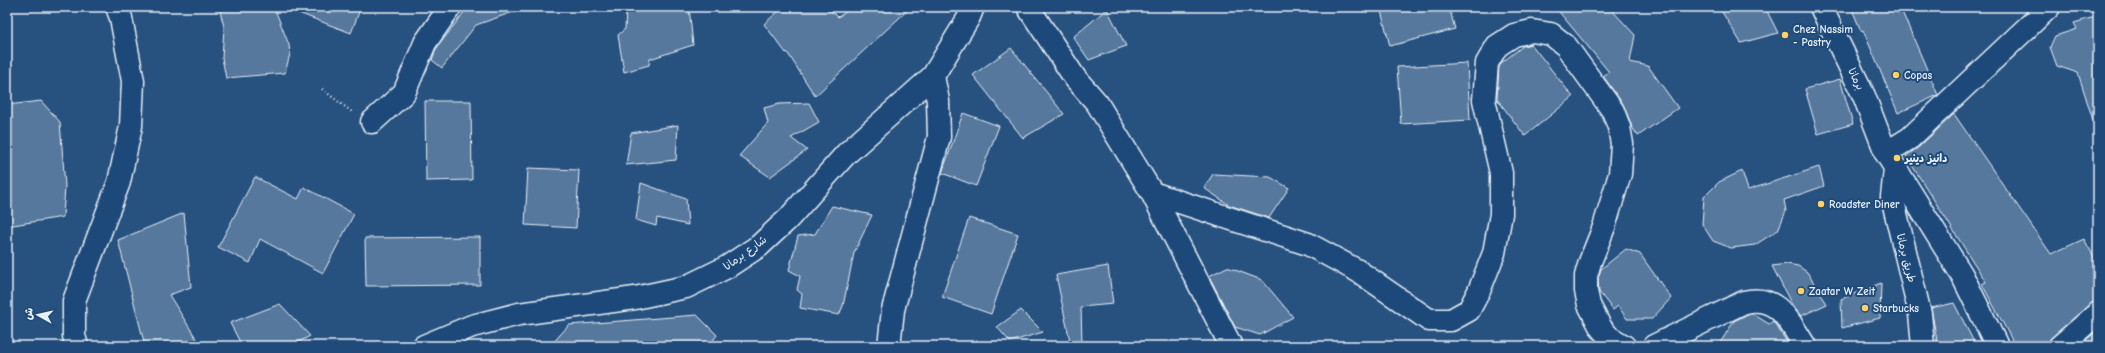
<svg xmlns="http://www.w3.org/2000/svg" width="2105" height="353" viewBox="0 0 2105 353" font-family="'Comic Neue','Playpen Sans Arabic',sans-serif">
<style>
.building{fill:#57789d;stroke:#e8f1f8}
.lines{fill:none;stroke-linecap:round;stroke-linejoin:round}
.minor-casing{stroke:#e8f1f8;stroke-width:25}
.major-casing{stroke:#e8f1f8;stroke-width:25}
.path{stroke:#e8f1f8;stroke-width:2.5;stroke-dasharray:1 3;stroke-linecap:butt}
.minor{stroke:#1f4a7a;stroke-width:22}
.major{stroke:#1f4a7a;stroke-width:22}
.poi-dot{fill:#ffd166;stroke:#1f4a7a;stroke-width:1.5}
.labels{text-anchor:middle;dominant-baseline:central;stroke-width:4;stroke-linejoin:round;paint-order:stroke}
.poi-label{font-size:11px;font-weight:bold;fill:#e8f1f8;stroke:#1f4a7a;text-anchor:start}
.street-label{font-size:11px;fill:#e8f1f8;stroke:#1f4a7a}
</style>
<rect width="100%" height="100%" fill="#27517f"/>
<filter id="ink" filterUnits="userSpaceOnUse"><feTurbulence type="fractalNoise" baseFrequency=".025" numOctaves="2"/><feDisplacementMap in="SourceGraphic" scale="8" xChannelSelector="R" yChannelSelector="G"/><feConvolveMatrix kernelMatrix="1 2 1 2 8 2 1 2 1" color-interpolation-filters="sRGB"/></filter>
<g filter="url(#ink)">
<path class="building" d="M 219,7 L 274,7 L 289,45 L 290,54 L 285,73 L 226,78 L 222,58 L 224,27 Z
M 288,7 L 361,7 L 351,33 L 288,9 Z
M 468,7 L 519,7 L 519,10 L 476,25 L 442,68 L 432,60 L 436,49 Z
M 638,7 L 689,7 L 693,45 L 650,59 L 649,65 L 624,72 L 618,35 L 625,29 L 626,10 Z
M 783,7 L 827,7 L 838,17 L 853,7 L 911,7 L 815,96 L 787,52 L 786,53 L 764,24 Z
M 1380,7 L 1449,7 L 1455,29 L 1390,46 Z
M 1555,7 L 1609,7 L 1635,35 L 1630,62 L 1648,66 L 1678,108 L 1638,136 L 1632,127 L 1623,104 L 1603,76 L 1609,72 Z
M 1719,7 L 1765,7 L 1778,33 L 1741,43 Z
M 1851,7 L 1900,7 L 1938,95 L 1898,113 L 1863,30 L 1861,31 Z
M 1107,9 L 1126,46 L 1089,60 L 1073,37 Z
M 2098,16 L 2098,122 L 2094,123 L 2078,73 L 2057,66 L 2050,47 L 2055,36 L 2077,29 L 2074,23 Z
M 1531,44 L 1573,97 L 1525,136 L 1497,99 L 1499,67 L 1501,63 L 1523,46 Z
M 1011,48 L 1064,114 L 1023,138 L 973,75 Z
M 1467,63 L 1470,120 L 1401,124 L 1397,67 Z
M 1840,79 L 1853,124 L 1818,134 L 1805,89 Z
M 41,101 L 60,122 L 65,186 L 63,217 L 7,226 L 7,105 Z
M 425,101 L 471,101 L 472,180 L 426,181 Z
M 809,103 L 819,122 L 791,138 L 807,150 L 770,177 L 739,156 L 768,123 L 764,108 L 779,104 Z
M 963,113 L 999,126 L 976,186 L 942,173 Z
M 1954,114 L 2051,254 L 2084,239 L 2098,264 L 2098,301 L 2090,304 L 2044,346 L 2013,342 L 1982,284 L 1986,282 L 1906,156 L 1919,147 Z
M 678,125 L 676,160 L 626,165 L 631,133 Z
M 1819,167 L 1824,186 L 1784,200 L 1786,211 L 1778,230 L 1755,245 L 1731,248 L 1713,241 L 1702,224 L 1704,197 L 1719,182 L 1742,171 L 1748,190 Z
M 528,168 L 579,170 L 576,228 L 525,225 Z
M 1213,174 L 1270,177 L 1289,188 L 1269,218 L 1229,205 L 1204,188 Z
M 255,177 L 298,199 L 304,187 L 354,214 L 323,273 L 260,239 L 250,263 L 218,247 Z
M 641,183 L 686,199 L 688,225 L 657,218 L 656,226 L 636,220 Z
M 832,206 L 872,215 L 854,253 L 843,306 L 839,315 L 800,308 L 802,294 L 797,290 L 800,276 L 789,270 L 798,236 L 815,234 Z
M 184,213 L 191,287 L 169,295 L 201,346 L 145,346 L 118,240 Z
M 969,218 L 1018,234 L 991,314 L 942,297 Z
M 480,237 L 480,285 L 366,286 L 365,238 Z
M 1626,249 L 1640,254 L 1671,298 L 1652,319 L 1627,319 L 1618,306 L 1613,310 L 1599,292 L 1598,278 L 1601,269 Z
M 1787,264 L 1798,266 L 1807,272 L 1827,304 L 1801,316 L 1792,305 L 1772,266 Z
M 1108,266 L 1113,304 L 1081,307 L 1082,346 L 1071,346 L 1056,275 Z
M 1227,267 L 1262,280 L 1293,317 L 1260,335 L 1235,327 L 1209,276 Z
M 1881,283 L 1880,318 L 1842,328 L 1841,299 Z
M 1954,303 L 1976,346 L 1938,346 L 1931,308 Z
M 280,304 L 310,336 L 291,346 L 242,346 L 230,323 Z
M 1021,310 L 1043,332 L 1010,342 L 997,327 Z
M 1748,314 L 1753,314 L 1769,324 L 1773,321 L 1787,342 L 1785,346 L 1718,346 L 1734,321 Z
M 697,315 L 717,335 L 709,346 L 550,346 L 569,325 Z
M 2098,330 L 2098,346 L 2079,346 Z"/>
<g class="lines">
<g class="minor-casing">
<path id="minor" d="M 1028,7 L 1075,78 L 1097,103 L 1152,193 L 1231,346
M 372,122 L 404,93 L 425,43 L 450,7
M 1886,153 L 1910,138 L 2049,7
M 1895,169 L 1892,197 L 1920,314 L 1923,346
M 1152,193 L 1308,244 L 1358,271 L 1429,320 L 1451,320 L 1469,310 L 1479,291 L 1494,253 L 1501,214 L 1501,173 L 1484,100 L 1487,63 L 1497,46 L 1514,35 L 1532,31 L 1551,34 L 1566,46 L 1613,111 L 1619,127 L 1622,144 L 1620,174 L 1604,227 L 1590,262 L 1586,276 L 1586,291 L 1589,305 L 1601,328 L 1609,337 L 1624,346
M 77,346 L 74,336 L 74,301 L 119,182 L 131,126 L 133,81 L 121,18 L 117,7
M 424,346 L 472,326 L 519,314 L 635,298 L 686,287 L 727,267 L 759,246 L 788,219 L 846,154 L 933,76 L 969,17 L 973,7
M 889,346 L 893,310 L 939,137 L 938,101 L 933,76
M 1654,346 L 1744,302 C 1779,294 1789,322 1805,346
M 2060,346 L 2098,313"/>
</g>
<g class="major-casing">
<path id="major" d="M 1821,7 L 1864,96 L 1886,153 L 1962,275 L 1997,346"/>
</g>
<path class="path" d="M 322,89 L 352,112"/>
<use href="#minor" class="minor"/>
<use href="#major" class="major"/>
</g>
</g>
<g class="poi-dot">
<circle cx="1785" cy="35" r="4"/>
<circle cx="1896" cy="75" r="4"/>
<circle cx="1897" cy="158" r="4"/>
<circle cx="1821" cy="204" r="4"/>
<circle cx="1801" cy="291" r="4"/>
<circle cx="1865" cy="308" r="4"/>
</g>
<g class="labels">
<g class="poi-label">
<text x="1793" y="29">Chez Nassim<tspan x="1793" dy="13">- Pastry</tspan></text>
<text x="1904" y="75">Copas</text>
<text x="1905" y="158">دانيز دينير</text>
<text x="1829" y="204">Roadster Diner</text>
<text x="1809" y="291">Zaatar W Zeit</text>
<text x="1873" y="308">Starbucks</text>
</g>
<g class="street-label">
<text transform="translate(1856 79) rotate(64)">برمانا</text>
<text transform="translate(745 253) rotate(-36)">شارع برمانا</text>
<text transform="translate(1906 258) rotate(76)">طريق برمانا</text>
</g>
</g>
<rect width="2105" height="353" fill="none" stroke="#1f4a7a" stroke-width="24"/>
<rect x="12" y="12" width="2081" height="329" fill="none" stroke="#e8f1f8" stroke-width="1.5" filter="url(#ink)"/>
<g transform="translate(38 315) rotate(278)" stroke="#1f4a7a" stroke-width="3" paint-order="stroke">
<path d="M0-3L7 15L0 10L-7 15Z" fill="#e8f1f8"/>
<text y="-6" font-size="11" font-weight="bold" text-anchor="middle" fill="#e8f1f8">ش</text>
</g>
</svg>
